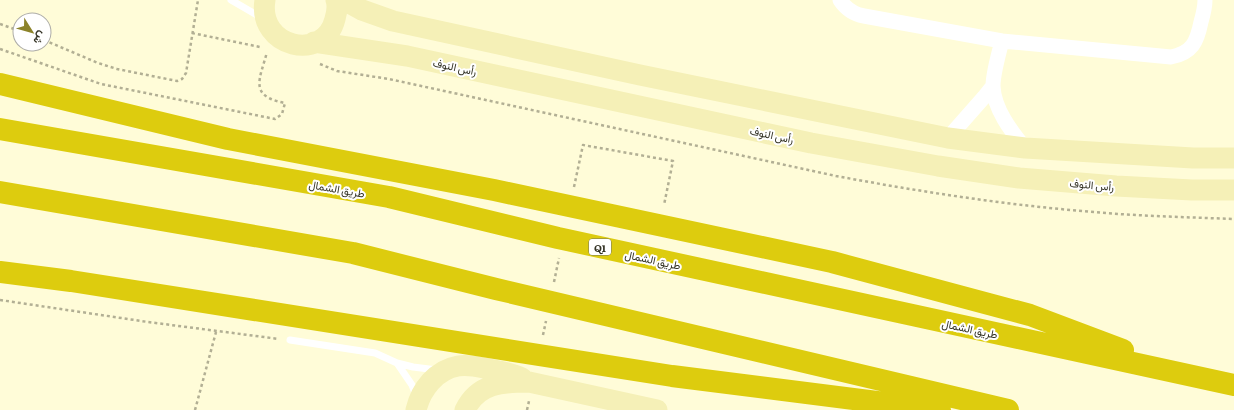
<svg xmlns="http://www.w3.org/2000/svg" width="1234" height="410" viewBox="0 0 1234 410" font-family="Literata,Vazirmatn,serif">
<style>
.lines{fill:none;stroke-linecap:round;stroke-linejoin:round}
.path{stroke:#b2af94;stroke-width:2.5;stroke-dasharray:3 3;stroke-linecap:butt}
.lane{stroke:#fff;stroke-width:7}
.street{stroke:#fff;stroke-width:15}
.secondary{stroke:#f5f0b7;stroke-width:21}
.highway{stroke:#ddcc0e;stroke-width:22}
.labels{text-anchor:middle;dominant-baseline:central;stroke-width:4;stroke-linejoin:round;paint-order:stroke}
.shield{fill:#fff;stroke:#717066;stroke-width:1}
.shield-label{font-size:10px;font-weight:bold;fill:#343325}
.street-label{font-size:11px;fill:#343325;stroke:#fff}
</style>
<rect width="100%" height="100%" fill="#fffcd8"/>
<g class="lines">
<path class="path" d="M 0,24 L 20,31
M 192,33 L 260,47
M 44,40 L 98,63 L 117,69 L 177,81 L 182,79 L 186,73 L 198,0
M 0,49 L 101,84 L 275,119 L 282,114 L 285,103 C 248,96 260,79 267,52
M 320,64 L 337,71 L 389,79 L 836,176 C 917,191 999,204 1082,211 C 1133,216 1183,217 1234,219
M 574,187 L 583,145 L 673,161 L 664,205
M 554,282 L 559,258
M 0,300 L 148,322 L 279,339
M 543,335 L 546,321
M 195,410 L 216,332
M 527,410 L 529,401"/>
<path class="lane" d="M 231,0 L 262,18
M 290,340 L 375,353 L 397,363 L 413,367 L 437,370
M 397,363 L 412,385 L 417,398"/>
<path class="street" d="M 840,0 C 846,9 853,14 864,16 L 1002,41 L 1171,57 C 1192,53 1197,42 1201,22 C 1203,15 1205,7 1205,0
M 1002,41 C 999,52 993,75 993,86 C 994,109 1011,131 1025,148
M 948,138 L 985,96 L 993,86"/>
<path class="secondary" d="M 265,0 C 257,48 324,63 335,19 C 337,12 338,6 336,0
M 344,0 L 362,10 L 393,21 L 640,75 L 948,138 L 1025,148 L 1193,158 L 1234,158
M 314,42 L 407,56 L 811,143 L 938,166 L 1019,178 L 1116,186 L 1192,190 L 1234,190
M 416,410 C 421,389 436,370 458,366 C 469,364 479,367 489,369 C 500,371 511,373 522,378
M 465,410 C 478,383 503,382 529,382 L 657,410"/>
<path class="highway" d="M 0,84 L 228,139 L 494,190 L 832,262 L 1030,315 L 1123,350
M 0,129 L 389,197 L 558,238 L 1234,385
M 0,192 L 353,253 L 496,289 L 1008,410
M 0,272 L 71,281 L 672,376 L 940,410"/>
</g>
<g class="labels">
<rect class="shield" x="589" y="239" width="22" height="16" rx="3"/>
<g class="shield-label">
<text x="600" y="247">Q1</text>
</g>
<g class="street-label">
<text transform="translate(455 66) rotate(12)">رأس النوف</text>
<text transform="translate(772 134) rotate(12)">رأس النوف</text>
<text transform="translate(1092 184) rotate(5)">رأس النوف</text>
<text transform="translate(337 188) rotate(10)">طريق الشمال</text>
<text transform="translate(653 259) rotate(12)">طريق الشمال</text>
<text transform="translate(970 328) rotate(12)">طريق الشمال</text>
</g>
</g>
<g transform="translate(32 32) rotate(127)"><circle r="19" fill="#ffffff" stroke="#aeada8"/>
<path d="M0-3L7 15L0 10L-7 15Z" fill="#8c832a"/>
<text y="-6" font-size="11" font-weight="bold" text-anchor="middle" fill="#343325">ش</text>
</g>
</svg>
